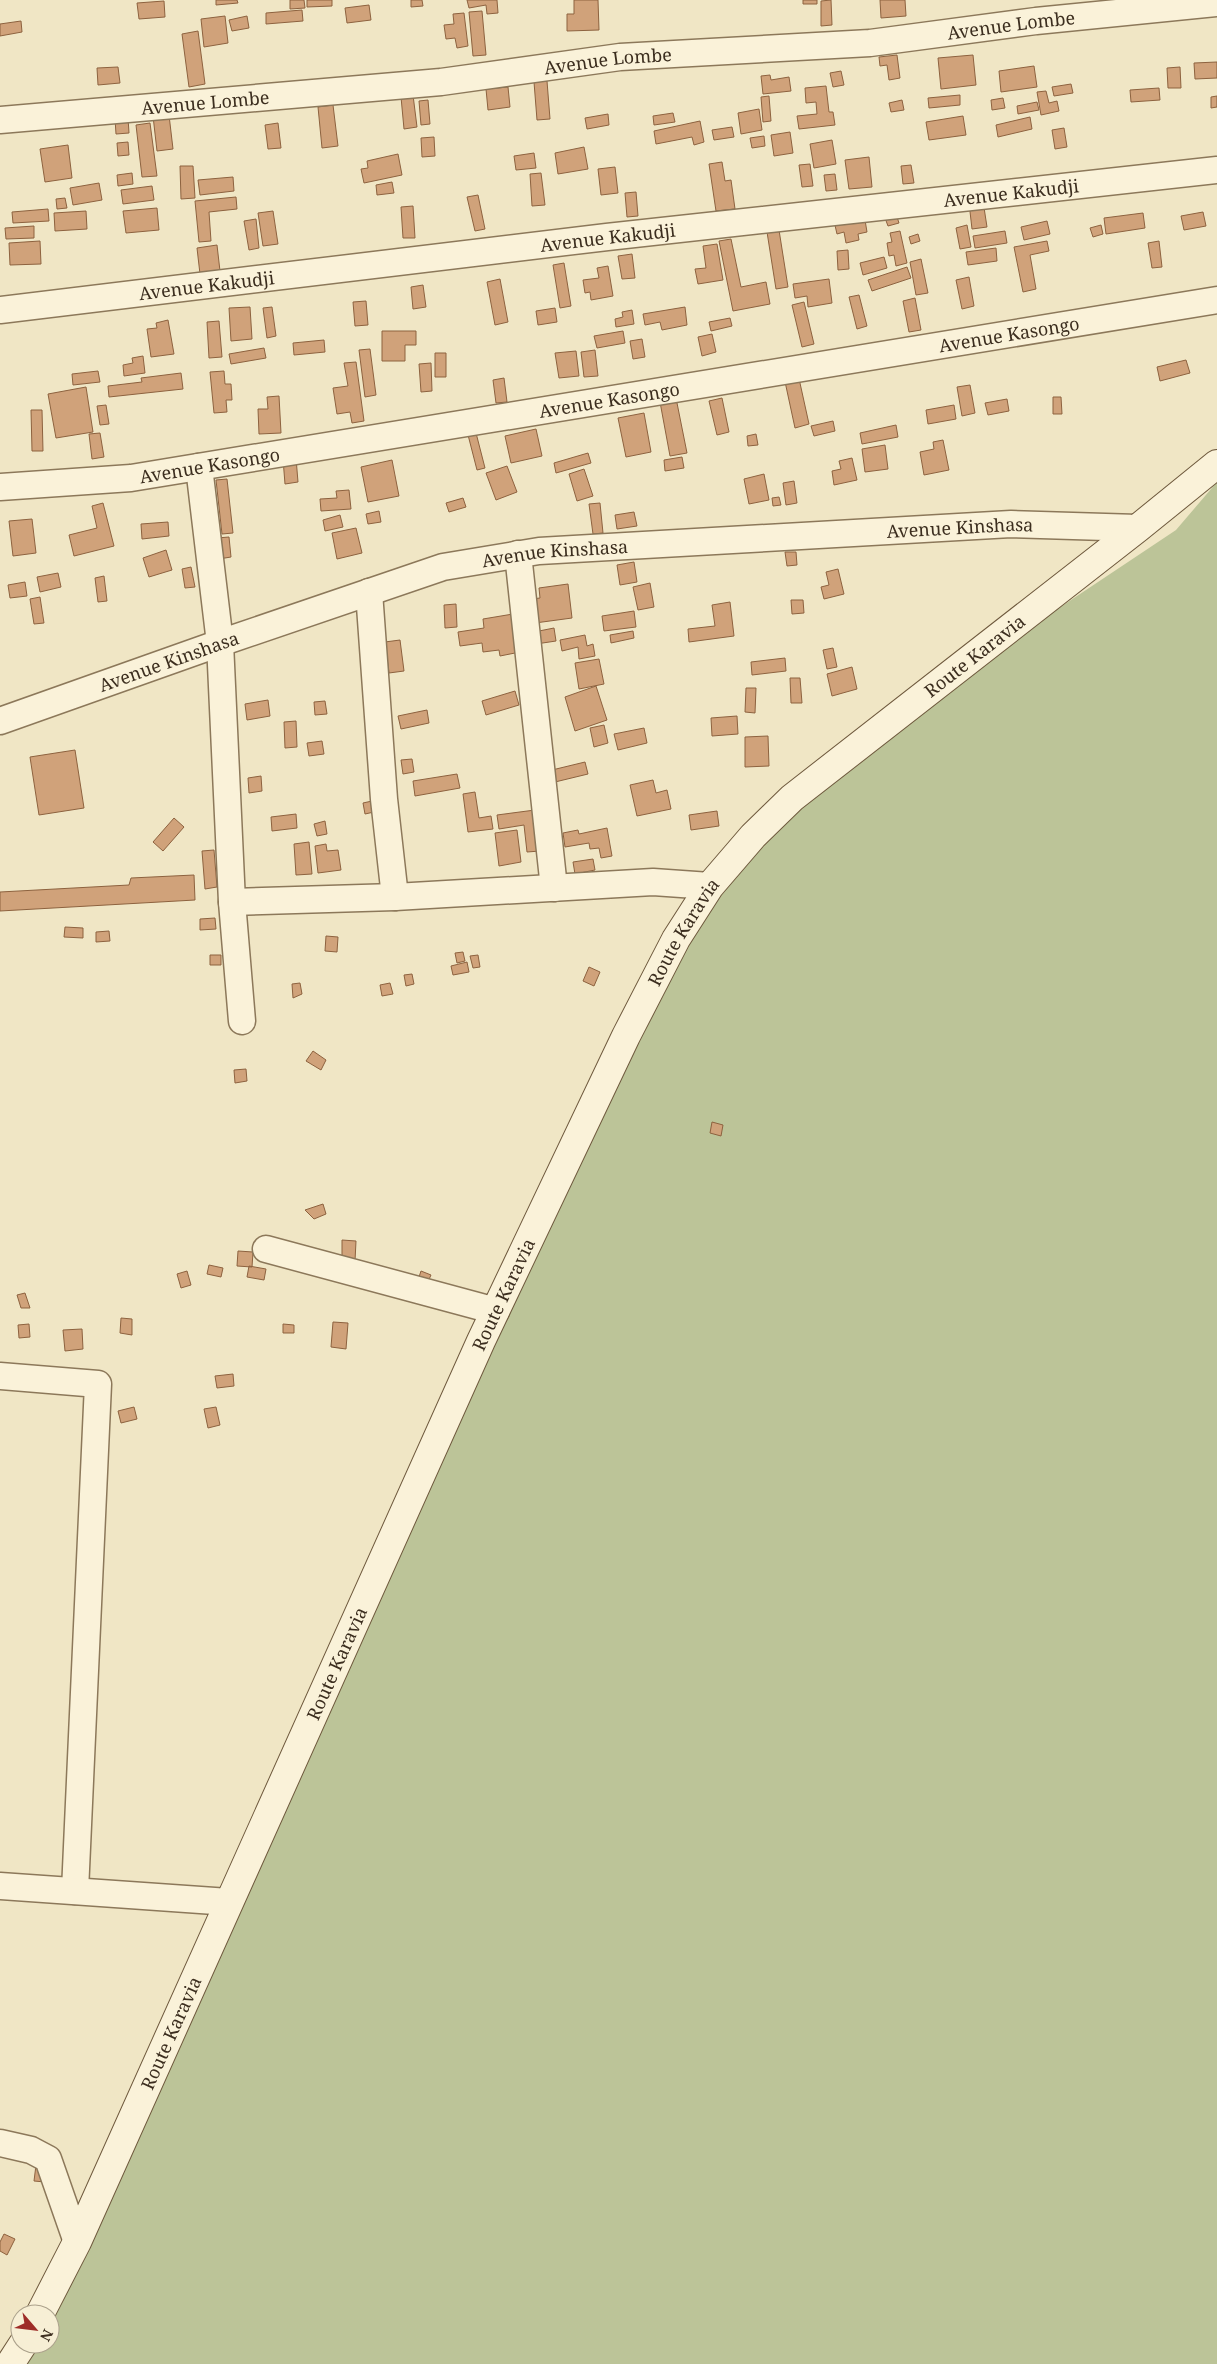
<svg xmlns="http://www.w3.org/2000/svg" width="1217" height="2364" viewBox="0 0 1217 2364" font-family="'Noto Serif',serif">
<style>
.cemetery{fill:#bcc498}
.building{fill:#d0a27a;stroke:#8d623f}
.lines{fill:none;stroke-linecap:round;stroke-linejoin:round}
.street-casing{stroke:#8c785a;stroke-width:29}
.secondary-casing{stroke:#6e593d;stroke-width:30}
.street{stroke:#faf2d9;stroke-width:26}
.secondary{stroke:#faf2d9;stroke-width:28}
.labels{text-anchor:middle;dominant-baseline:central;stroke-width:4.5;stroke-linejoin:round;paint-order:stroke}
.street-label{font-size:18px;fill:#3c2e1f;stroke:#f7efd5}
</style>
<rect width="100%" height="100%" fill="#f0e6c5"/>
<path class="cemetery" d="M 1217,482 L 1217,2364 L 17,2364 L 30,2344 L 50,2344 L 50,2314 L 622,1064 L 700,919 L 781,824 L 909,720 L 1056,610 L 1176,530 Z"/>
<path class="building" d="M 216,0 L 237,0 L 238,3 L 216,5 Z
M 290,0 L 304,0 L 305,8 L 290,9 Z
M 307,0 L 332,0 L 332,6 L 307,7 Z
M 411,0 L 422,0 L 423,6 L 411,7 Z
M 467,0 L 497,0 L 498,13 L 487,14 L 486,5 L 469,8 Z
M 574,0 L 598,0 L 599,30 L 567,31 L 567,14 L 574,14 Z
M 803,0 L 817,0 L 817,4 L 803,4 Z
M 831,0 L 832,25 L 821,26 L 821,1 Z
M 880,0 L 905,0 L 906,16 L 881,18 Z
M 164,1 L 165,17 L 139,19 L 137,3 Z
M 369,5 L 371,20 L 347,23 L 345,8 Z
M 302,10 L 303,21 L 266,24 L 266,13 Z
M 482,11 L 486,55 L 473,56 L 469,12 Z
M 464,13 L 468,46 L 457,48 L 455,38 L 446,39 L 444,25 L 454,24 L 453,14 Z
M 225,16 L 228,43 L 204,47 L 201,19 Z
M 247,16 L 249,28 L 232,31 L 229,20 Z
M 21,21 L 22,32 L 0,36 L 0,24 Z
M 198,31 L 205,84 L 189,87 L 182,34 Z
M 897,55 L 900,78 L 889,80 L 887,65 L 880,66 L 879,57 Z
M 973,55 L 976,85 L 941,89 L 938,58 Z
M 1217,62 L 1217,78 L 1195,79 L 1194,63 Z
M 1034,66 L 1037,87 L 1001,92 L 999,71 Z
M 118,67 L 120,83 L 98,85 L 97,68 Z
M 1180,67 L 1181,88 L 1168,88 L 1167,68 Z
M 841,71 L 844,85 L 833,87 L 830,73 Z
M 770,75 L 771,80 L 789,77 L 791,91 L 763,94 L 761,76 Z
M 547,81 L 550,119 L 537,120 L 534,82 Z
M 1071,84 L 1073,93 L 1054,96 L 1052,87 Z
M 826,86 L 829,112 L 833,112 L 835,125 L 799,129 L 797,116 L 817,114 L 816,102 L 806,103 L 805,88 Z
M 508,87 L 510,107 L 488,110 L 486,89 Z
M 1159,88 L 1160,100 L 1131,102 L 1130,90 Z
M 1046,91 L 1049,103 L 1057,101 L 1059,111 L 1041,115 L 1037,92 Z
M 413,95 L 417,127 L 404,129 L 401,97 Z
M 960,95 L 960,105 L 929,108 L 928,98 Z
M 769,96 L 771,121 L 763,122 L 761,97 Z
M 1217,96 L 1217,107 L 1211,108 L 1211,97 Z
M 1003,98 L 1005,108 L 992,110 L 991,100 Z
M 428,100 L 430,124 L 421,125 L 419,101 Z
M 902,100 L 904,110 L 891,112 L 889,103 Z
M 1037,102 L 1039,110 L 1018,114 L 1017,106 Z
M 333,105 L 338,146 L 322,148 L 318,107 Z
M 759,109 L 762,130 L 741,134 L 738,113 Z
M 673,113 L 675,122 L 654,125 L 653,116 Z
M 608,114 L 609,125 L 587,129 L 585,118 Z
M 169,115 L 173,149 L 157,151 L 153,116 Z
M 963,116 L 966,135 L 929,140 L 926,122 Z
M 1030,117 L 1032,129 L 998,137 L 996,125 Z
M 128,118 L 129,133 L 116,134 L 115,119 Z
M 700,121 L 704,142 L 694,145 L 692,137 L 656,144 L 654,131 Z
M 150,123 L 157,176 L 142,177 L 136,125 Z
M 278,123 L 281,148 L 268,149 L 265,125 Z
M 732,127 L 734,137 L 714,140 L 712,130 Z
M 1064,128 L 1067,147 L 1055,149 L 1052,130 Z
M 790,132 L 793,153 L 774,156 L 771,135 Z
M 764,136 L 765,146 L 752,148 L 750,138 Z
M 434,137 L 435,156 L 422,157 L 421,138 Z
M 832,140 L 836,164 L 814,168 L 810,144 Z
M 128,142 L 129,155 L 118,156 L 117,143 Z
M 68,145 L 72,178 L 45,182 L 40,149 Z
M 584,147 L 588,169 L 558,174 L 555,153 Z
M 534,153 L 536,168 L 516,170 L 514,156 Z
M 398,154 L 402,175 L 364,183 L 361,169 L 368,168 L 367,161 Z
M 869,157 L 872,187 L 849,189 L 845,160 Z
M 722,162 L 725,181 L 731,180 L 735,209 L 716,211 L 709,164 Z
M 810,164 L 813,186 L 802,187 L 799,165 Z
M 911,165 L 914,183 L 903,184 L 901,166 Z
M 180,166 L 193,166 L 195,198 L 181,199 Z
M 615,167 L 618,193 L 601,195 L 598,169 Z
M 132,173 L 133,184 L 118,186 L 117,175 Z
M 541,173 L 545,205 L 532,206 L 530,174 Z
M 835,174 L 837,190 L 826,191 L 824,175 Z
M 233,177 L 234,191 L 200,195 L 198,180 Z
M 392,182 L 394,193 L 377,195 L 376,185 Z
M 99,183 L 102,200 L 73,205 L 70,188 Z
M 152,186 L 154,200 L 123,204 L 121,190 Z
M 636,192 L 638,216 L 627,217 L 625,193 Z
M 478,195 L 485,229 L 475,231 L 467,197 Z
M 236,197 L 237,209 L 209,212 L 211,241 L 199,242 L 195,201 Z
M 65,198 L 67,208 L 57,209 L 56,199 Z
M 983,201 L 987,227 L 972,229 L 969,203 Z
M 413,206 L 415,238 L 403,238 L 401,207 Z
M 157,208 L 159,230 L 126,233 L 123,211 Z
M 48,209 L 49,221 L 13,223 L 12,212 Z
M 86,211 L 87,229 L 55,231 L 54,213 Z
M 273,211 L 278,244 L 263,246 L 258,213 Z
M 1203,212 L 1206,226 L 1184,230 L 1181,216 Z
M 1143,213 L 1145,228 L 1106,234 L 1104,218 Z
M 896,214 L 899,223 L 888,226 L 885,218 Z
M 256,219 L 259,248 L 249,250 L 244,221 Z
M 865,220 L 867,232 L 858,234 L 859,240 L 846,243 L 844,232 L 837,234 L 834,221 Z
M 1047,221 L 1050,234 L 1024,240 L 1021,227 Z
M 967,225 L 971,247 L 960,249 L 956,228 Z
M 1101,225 L 1103,234 L 1093,237 L 1090,228 Z
M 34,226 L 34,238 L 6,239 L 5,228 Z
M 779,230 L 788,287 L 776,289 L 767,232 Z
M 900,231 L 907,263 L 896,266 L 894,255 L 889,256 L 887,243 L 892,242 L 890,233 Z
M 1005,231 L 1007,243 L 975,248 L 973,236 Z
M 918,234 L 920,241 L 911,244 L 909,237 Z
M 731,239 L 741,287 L 766,282 L 770,304 L 733,311 L 719,241 Z
M 40,241 L 41,264 L 10,265 L 9,243 Z
M 1047,241 L 1049,251 L 1030,255 L 1036,289 L 1023,292 L 1014,247 Z
M 1159,241 L 1162,267 L 1152,268 L 1148,243 Z
M 717,244 L 723,280 L 698,284 L 695,269 L 706,268 L 703,246 Z
M 217,245 L 220,271 L 200,274 L 197,248 Z
M 996,248 L 997,261 L 968,265 L 966,252 Z
M 848,250 L 849,269 L 838,270 L 837,251 Z
M 632,254 L 635,278 L 622,279 L 618,256 Z
M 884,257 L 887,268 L 863,275 L 860,263 Z
M 921,259 L 928,293 L 916,295 L 910,262 Z
M 564,263 L 571,306 L 560,308 L 553,265 Z
M 608,266 L 613,296 L 591,300 L 590,292 L 585,293 L 583,280 L 599,278 L 597,268 Z
M 907,267 L 911,278 L 872,291 L 868,280 Z
M 969,277 L 974,306 L 962,309 L 956,280 Z
M 500,279 L 508,322 L 495,325 L 487,282 Z
M 829,279 L 832,303 L 808,307 L 807,296 L 795,298 L 793,284 Z
M 423,285 L 426,307 L 413,309 L 411,287 Z
M 859,295 L 867,326 L 857,329 L 849,297 Z
M 915,298 L 921,330 L 909,332 L 903,301 Z
M 366,301 L 368,325 L 355,326 L 353,302 Z
M 804,302 L 814,344 L 802,347 L 792,305 Z
M 250,307 L 252,339 L 231,341 L 229,308 Z
M 272,307 L 276,336 L 267,338 L 263,308 Z
M 685,307 L 687,325 L 662,330 L 660,322 L 645,325 L 643,314 Z
M 555,308 L 557,322 L 538,325 L 536,311 Z
M 632,310 L 634,324 L 616,327 L 615,319 L 623,317 L 622,312 Z
M 730,318 L 732,326 L 711,331 L 709,322 Z
M 168,320 L 174,354 L 151,357 L 147,329 L 157,328 L 156,323 Z
M 219,321 L 222,357 L 209,358 L 207,322 Z
M 382,331 L 416,331 L 416,345 L 405,345 L 405,361 L 382,361 Z
M 623,331 L 625,343 L 597,348 L 594,336 Z
M 712,334 L 716,352 L 702,356 L 698,337 Z
M 642,339 L 645,357 L 633,359 L 630,341 Z
M 324,340 L 325,352 L 294,355 L 293,343 Z
M 264,348 L 266,358 L 231,364 L 229,354 Z
M 370,349 L 376,395 L 365,397 L 359,350 Z
M 595,350 L 598,376 L 584,377 L 581,352 Z
M 576,351 L 579,376 L 559,378 L 555,353 Z
M 435,353 L 446,353 L 446,377 L 435,377 Z
M 143,356 L 145,373 L 124,376 L 123,365 L 133,363 L 132,358 Z
M 1186,360 L 1190,373 L 1160,381 L 1157,367 Z
M 356,362 L 364,421 L 352,423 L 350,412 L 337,414 L 333,388 L 348,386 L 344,363 Z
M 431,363 L 432,391 L 421,392 L 419,364 Z
M 98,371 L 100,382 L 73,385 L 72,374 Z
M 224,371 L 225,384 L 231,384 L 232,400 L 226,400 L 227,412 L 214,413 L 210,372 Z
M 181,373 L 183,389 L 109,397 L 108,386 L 142,382 L 141,378 Z
M 798,374 L 809,424 L 795,428 L 784,377 Z
M 504,378 L 507,402 L 496,403 L 493,380 Z
M 970,385 L 975,413 L 962,416 L 957,387 Z
M 86,387 L 93,432 L 56,438 L 48,394 Z
M 279,396 L 281,433 L 259,434 L 258,409 L 268,409 L 267,397 Z
M 1053,397 L 1061,397 L 1062,414 L 1053,414 Z
M 676,398 L 687,453 L 670,456 L 660,402 Z
M 722,398 L 729,432 L 717,435 L 709,401 Z
M 1007,399 L 1009,411 L 988,415 L 985,403 Z
M 106,405 L 109,424 L 100,425 L 97,406 Z
M 954,405 L 956,419 L 928,424 L 926,410 Z
M 31,410 L 42,410 L 43,451 L 32,451 Z
M 644,413 L 651,452 L 626,457 L 618,418 Z
M 833,421 L 835,431 L 814,436 L 811,426 Z
M 896,425 L 898,437 L 862,444 L 860,433 Z
M 475,429 L 485,468 L 477,470 L 467,431 Z
M 536,429 L 542,456 L 511,463 L 505,436 Z
M 100,433 L 104,457 L 92,459 L 89,434 Z
M 756,434 L 758,445 L 748,446 L 747,436 Z
M 943,440 L 949,470 L 924,475 L 920,452 L 934,449 L 933,442 Z
M 885,445 L 888,469 L 865,472 L 862,449 Z
M 588,453 L 591,463 L 556,473 L 554,463 Z
M 682,457 L 684,468 L 665,471 L 664,460 Z
M 296,458 L 298,482 L 285,484 L 283,459 Z
M 852,458 L 857,480 L 834,485 L 832,471 L 841,469 L 839,461 Z
M 392,460 L 399,496 L 368,502 L 361,467 Z
M 507,466 L 517,492 L 496,500 L 486,473 Z
M 584,469 L 593,496 L 577,501 L 569,474 Z
M 764,474 L 769,500 L 749,504 L 744,479 Z
M 227,479 L 233,533 L 222,534 L 216,480 Z
M 794,481 L 797,503 L 786,505 L 783,483 Z
M 349,490 L 351,509 L 321,511 L 320,499 L 337,498 L 336,491 Z
M 779,497 L 781,505 L 773,506 L 772,498 Z
M 463,498 L 466,507 L 449,512 L 446,503 Z
M 103,503 L 114,546 L 74,556 L 69,535 L 97,528 L 92,506 Z
M 600,503 L 603,533 L 593,534 L 589,504 Z
M 379,511 L 381,522 L 368,524 L 366,514 Z
M 634,512 L 637,526 L 617,529 L 615,515 Z
M 340,515 L 343,527 L 325,531 L 323,520 Z
M 32,519 L 36,553 L 13,556 L 9,521 Z
M 168,522 L 169,536 L 142,539 L 141,524 Z
M 356,528 L 362,553 L 337,559 L 332,533 Z
M 229,537 L 231,557 L 219,559 L 217,538 Z
M 166,550 L 172,570 L 149,577 L 143,558 Z
M 785,552 L 796,552 L 797,565 L 787,566 Z
M 634,562 L 637,582 L 620,585 L 617,565 Z
M 191,567 L 195,587 L 185,588 L 182,569 Z
M 838,569 L 844,594 L 824,599 L 821,587 L 829,585 L 826,572 Z
M 58,573 L 61,587 L 40,592 L 37,577 Z
M 104,576 L 107,601 L 98,602 L 95,578 Z
M 25,582 L 27,596 L 10,598 L 8,585 Z
M 650,583 L 654,607 L 638,610 L 633,587 Z
M 568,584 L 572,618 L 535,623 L 532,599 L 540,598 L 539,588 Z
M 40,597 L 44,623 L 34,624 L 30,599 Z
M 791,600 L 803,600 L 804,613 L 792,614 Z
M 730,602 L 734,636 L 689,642 L 688,629 L 715,626 L 712,605 Z
M 456,604 L 457,627 L 445,628 L 444,605 Z
M 634,611 L 636,627 L 604,631 L 602,616 Z
M 513,614 L 520,652 L 500,656 L 499,650 L 483,652 L 482,643 L 460,646 L 458,632 L 484,628 L 483,619 Z
M 554,628 L 556,641 L 536,644 L 534,632 Z
M 633,631 L 634,638 L 611,643 L 610,635 Z
M 585,635 L 587,646 L 593,644 L 595,656 L 579,659 L 578,647 L 562,651 L 560,640 Z
M 400,640 L 404,671 L 389,673 L 385,642 Z
M 833,648 L 837,667 L 827,669 L 823,650 Z
M 785,658 L 786,671 L 752,675 L 751,662 Z
M 599,659 L 604,684 L 579,689 L 575,663 Z
M 852,667 L 857,689 L 832,696 L 827,674 Z
M 790,678 L 800,678 L 802,703 L 791,703 Z
M 596,686 L 607,720 L 575,731 L 565,697 Z
M 746,688 L 756,688 L 755,713 L 745,712 Z
M 515,691 L 519,705 L 486,715 L 482,701 Z
M 268,700 L 270,716 L 247,720 L 245,704 Z
M 325,701 L 327,714 L 315,715 L 314,702 Z
M 427,710 L 429,723 L 401,729 L 398,716 Z
M 737,716 L 738,734 L 712,736 L 711,718 Z
M 296,721 L 297,747 L 285,748 L 284,722 Z
M 604,725 L 608,743 L 594,747 L 590,728 Z
M 644,728 L 647,743 L 618,750 L 614,734 Z
M 768,736 L 769,766 L 745,767 L 745,737 Z
M 322,741 L 324,754 L 309,756 L 307,743 Z
M 75,750 L 84,808 L 39,815 L 30,757 Z
M 412,759 L 414,772 L 403,774 L 401,760 Z
M 585,762 L 588,774 L 555,782 L 552,770 Z
M 457,774 L 460,788 L 415,796 L 413,781 Z
M 261,776 L 262,791 L 249,793 L 248,778 Z
M 653,780 L 656,793 L 667,790 L 671,809 L 637,816 L 630,785 Z
M 475,792 L 479,818 L 491,816 L 493,829 L 468,832 L 463,794 Z
M 372,801 L 374,812 L 365,814 L 363,803 Z
M 535,810 L 540,851 L 527,852 L 524,825 L 499,829 L 497,815 Z
M 717,811 L 719,826 L 691,830 L 689,815 Z
M 296,814 L 297,828 L 272,831 L 271,817 Z
M 174,818 L 184,827 L 163,851 L 153,842 Z
M 325,821 L 327,834 L 317,836 L 314,824 Z
M 607,828 L 612,856 L 601,858 L 599,848 L 590,849 L 589,843 L 565,847 L 563,833 L 578,830 L 579,834 Z
M 517,830 L 521,862 L 499,866 L 495,833 Z
M 309,842 L 312,874 L 296,875 L 294,844 Z
M 326,844 L 327,851 L 338,850 L 341,870 L 318,873 L 315,846 Z
M 214,850 L 217,887 L 205,889 L 202,851 Z
M 593,859 L 595,870 L 575,874 L 573,862 Z
M 194,875 L 195,900 L 0,911 L 0,892 L 129,885 L 131,878 Z
M 215,918 L 216,929 L 200,930 L 200,919 Z
M 65,927 L 83,928 L 83,938 L 64,937 Z
M 109,931 L 110,941 L 96,942 L 96,932 Z
M 326,936 L 338,937 L 337,952 L 325,951 Z
M 463,952 L 465,961 L 457,963 L 455,953 Z
M 210,955 L 221,955 L 221,965 L 210,965 Z
M 478,955 L 480,967 L 473,968 L 470,956 Z
M 467,962 L 469,972 L 453,975 L 451,966 Z
M 589,967 L 600,972 L 594,986 L 583,981 Z
M 412,974 L 414,984 L 406,986 L 404,975 Z
M 300,983 L 302,994 L 293,998 L 292,984 Z
M 390,983 L 393,994 L 382,996 L 380,985 Z
M 313,1051 L 326,1060 L 321,1070 L 306,1061 Z
M 246,1069 L 247,1081 L 235,1083 L 234,1070 Z
M 712,1122 L 723,1125 L 721,1136 L 710,1133 Z
M 323,1204 L 326,1214 L 314,1219 L 305,1210 Z
M 342,1240 L 356,1241 L 355,1261 L 342,1260 Z
M 238,1251 L 253,1252 L 252,1267 L 237,1266 Z
M 209,1265 L 223,1268 L 221,1277 L 207,1274 Z
M 249,1266 L 266,1269 L 264,1280 L 247,1277 Z
M 187,1271 L 191,1285 L 181,1288 L 177,1274 Z
M 421,1271 L 431,1275 L 426,1286 L 417,1283 Z
M 25,1293 L 30,1308 L 21,1308 L 17,1295 Z
M 121,1318 L 132,1319 L 132,1335 L 120,1333 Z
M 333,1322 L 348,1323 L 346,1349 L 331,1347 Z
M 29,1324 L 30,1337 L 19,1338 L 18,1325 Z
M 283,1324 L 294,1325 L 294,1333 L 283,1333 Z
M 82,1329 L 83,1349 L 65,1351 L 63,1330 Z
M 233,1374 L 234,1386 L 217,1388 L 215,1376 Z
M 134,1407 L 137,1419 L 121,1423 L 118,1411 Z
M 216,1407 L 220,1425 L 208,1428 L 204,1409 Z
M 36,2165 L 45,2182 L 34,2181 Z
M 4,2234 L 15,2239 L 7,2255 L 0,2251 L 0,2242 Z"/>
<g class="lines">
<g class="street-casing">
<g id="street">
<path id="s1" d="M 0,120 L 441,82 L 620,57 L 870,43 L 1036,21 L 1217,3"/>
<path id="s2" d="M 0,310 L 607,237 L 1217,170"/>
<path d="M 199,467 L 220,643 L 232,902 L 242,1021"/>
<path id="s3" d="M 0,487 L 131,478 L 1217,300"/>
<path d="M 518,554 L 554,888"/>
<path d="M 369,592 L 384,799 L 395,897"/>
<path id="s4" d="M 0,721 L 220,643 L 443,567 L 539,551 L 1011,524 L 1138,528"/>
<path d="M 232,902 L 395,897 L 653,882 L 710,886"/>
<path d="M 266,1249 L 496,1311"/>
<path d="M 0,1376 L 98,1384 L 75,1891"/>
<path d="M 0,1886 L 229,1902"/>
<path d="M 0,2143 L 31,2150 L 48,2159 L 77,2242"/>
</g>
</g>
<g class="secondary-casing">
<g id="secondary">
<path id="s5" d="M 40,2314 L 77,2242 L 481,1341 L 626,1036 L 676,939 L 710,886 L 753,836 L 792,798 L 1138,528 L 1217,464"/>
<path d="M 10,2364 L 23,2344"/>
</g>
</g>
<use href="#street" class="street"/>
<use href="#secondary" class="secondary"/>
</g>
<g class="labels">
<g class="street-label">
<text stroke="none"><textPath href="#s1" startOffset="1016">Avenue Lombe</textPath></text>
<text stroke="none"><textPath href="#s1" startOffset="611">Avenue Lombe</textPath></text>
<text stroke="none"><textPath href="#s1" startOffset="206">Avenue Lombe</textPath></text>
<text stroke="none"><textPath href="#s2" startOffset="1018">Avenue Kakudji</textPath></text>
<text stroke="none"><textPath href="#s2" startOffset="612">Avenue Kakudji</textPath></text>
<text stroke="none"><textPath href="#s2" startOffset="208">Avenue Kakudji</textPath></text>
<text stroke="none"><textPath href="#s3" startOffset="1021">Avenue Kasongo</textPath></text>
<text stroke="none"><textPath href="#s3" startOffset="616">Avenue Kasongo</textPath></text>
<text stroke="none"><textPath href="#s3" startOffset="211">Avenue Kasongo</textPath></text>
<text stroke="none"><textPath href="#s4" startOffset="988">Avenue Kinshasa</textPath></text>
<text stroke="none"><textPath href="#s4" startOffset="582">Avenue Kinshasa</textPath></text>
<text stroke="none"><textPath href="#s5" startOffset="1930">Route Karavia</textPath></text>
<text stroke="none"><textPath href="#s4" startOffset="179">Avenue Kinshasa</textPath></text>
<text stroke="none"><textPath href="#s5" startOffset="1525">Route Karavia</textPath></text>
<text stroke="none"><textPath href="#s5" startOffset="1120">Route Karavia</textPath></text>
<text stroke="none"><textPath href="#s5" startOffset="715">Route Karavia</textPath></text>
<text stroke="none"><textPath href="#s5" startOffset="310">Route Karavia</textPath></text>
</g>
</g>
<g transform="translate(35 2329) rotate(118)"><circle r="24" fill="#f7efd5" stroke="#aca28c"/>
<path d="M0-4L9 19L0 12L-9 19Z" fill="#9e2d28"/>
<text y="-8" font-size="14" font-weight="bold" text-anchor="middle" fill="#3c2e1f">N</text>
</g>
</svg>
